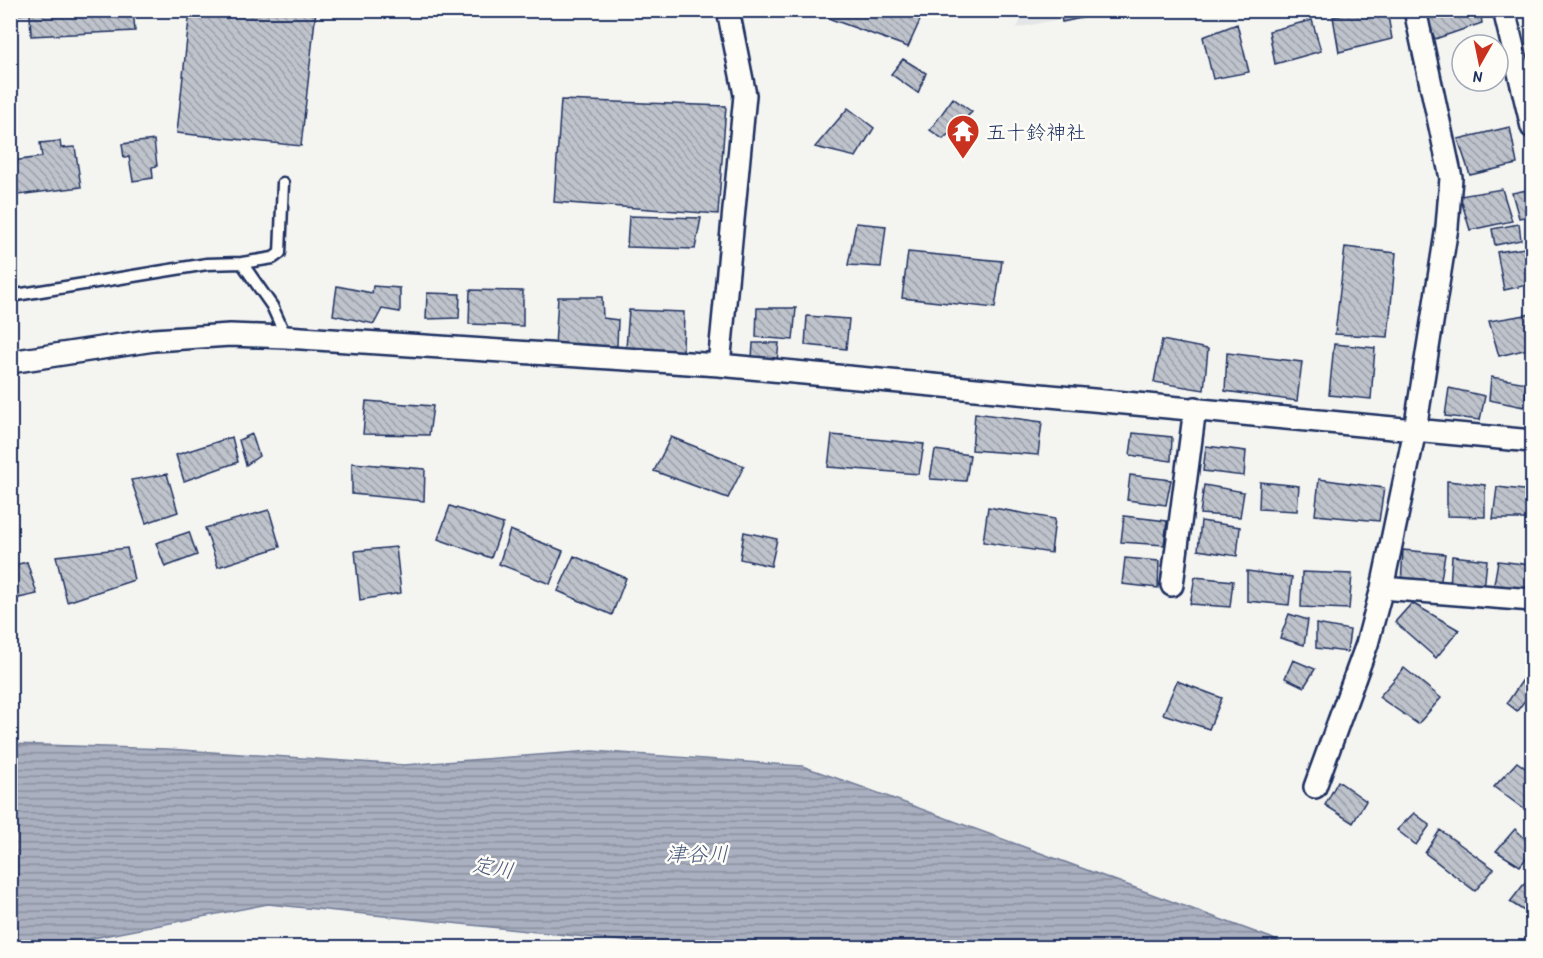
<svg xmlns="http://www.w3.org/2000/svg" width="1543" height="958" viewBox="0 0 1543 958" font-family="'Patrick Hand','Klee One',sans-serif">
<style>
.built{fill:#e4e5e6}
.water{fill:url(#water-rules);stroke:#717c98;stroke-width:1.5}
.building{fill:url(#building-back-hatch);stroke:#1b2f5e;stroke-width:1.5}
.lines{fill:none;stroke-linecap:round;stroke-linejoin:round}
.service-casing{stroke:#1b2f5e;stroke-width:15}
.minor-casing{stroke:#1b2f5e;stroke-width:26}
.service{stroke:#fdfcf7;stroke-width:10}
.minor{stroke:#fdfcf7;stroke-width:21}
.labels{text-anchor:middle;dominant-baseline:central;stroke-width:5;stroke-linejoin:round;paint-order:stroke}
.poi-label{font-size:20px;fill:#1b2f5e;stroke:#fdfcf7;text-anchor:start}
.water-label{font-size:21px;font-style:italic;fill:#46567b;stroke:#fdfcf7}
</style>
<defs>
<pattern id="water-rules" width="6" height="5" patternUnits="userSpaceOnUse" patternTransform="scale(1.5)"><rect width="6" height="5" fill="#aab0bf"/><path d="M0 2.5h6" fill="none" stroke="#8a909e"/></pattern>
<pattern id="building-back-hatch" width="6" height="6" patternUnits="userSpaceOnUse" patternTransform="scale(1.5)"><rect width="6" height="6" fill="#bfc3cc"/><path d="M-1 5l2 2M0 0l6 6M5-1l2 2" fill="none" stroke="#9a9fa9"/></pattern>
</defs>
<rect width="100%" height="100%" fill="#f4f4f1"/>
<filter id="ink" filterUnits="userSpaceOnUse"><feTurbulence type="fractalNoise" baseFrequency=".0167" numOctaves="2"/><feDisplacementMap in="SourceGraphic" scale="12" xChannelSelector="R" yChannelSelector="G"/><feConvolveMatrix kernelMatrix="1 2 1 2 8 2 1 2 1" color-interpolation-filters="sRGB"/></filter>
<g filter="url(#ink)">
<path class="built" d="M 1025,11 L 1096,11 L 1017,28 Z"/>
<path class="water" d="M 11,744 L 168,749 L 404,765 L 592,751 L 802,766 L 859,786 L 1271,938 L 1288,947 L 692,948 L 268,904 L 47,947 L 11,947 Z"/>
<path class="building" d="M 10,10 L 133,10 L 135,31 L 31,36 L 30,14 L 10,15 Z
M 190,10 L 316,10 L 301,146 L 177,133 Z
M 832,10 L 908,10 L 922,16 L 908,47 L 828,18 Z
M 1060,10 L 1119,10 L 1062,22 Z
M 1362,10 L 1387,10 L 1392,39 L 1339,52 L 1333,17 Z
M 1424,10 L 1480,10 L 1482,23 L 1435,39 Z
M 1312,20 L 1321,51 L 1275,64 L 1269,31 Z
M 1237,24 L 1249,72 L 1213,79 L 1203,37 Z
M 903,59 L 926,73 L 918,93 L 891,74 Z
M 953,98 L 972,112 L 943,139 L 930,130 Z
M 561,100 L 726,106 L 718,214 L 554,202 Z
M 848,108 L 874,128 L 856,157 L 815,147 Z
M 1510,127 L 1517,164 L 1470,175 L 1458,139 Z
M 154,140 L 157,166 L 152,167 L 153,178 L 133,181 L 129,157 L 124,158 L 122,144 Z
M 60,141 L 61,148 L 75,147 L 81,187 L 10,196 L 10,176 L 14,176 L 12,161 L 42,157 L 40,143 Z
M 1502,189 L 1512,221 L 1470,230 L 1460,196 Z
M 1532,189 L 1532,216 L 1519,218 L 1512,193 Z
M 629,216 L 701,218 L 695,249 L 627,247 Z
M 856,223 L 886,226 L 881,267 L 848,265 Z
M 1519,224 L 1521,240 L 1495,245 L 1492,229 Z
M 1345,247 L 1396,253 L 1388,337 L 1335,334 Z
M 1532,247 L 1532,284 L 1504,290 L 1497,252 Z
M 908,252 L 1002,261 L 995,308 L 902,298 Z
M 337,286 L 372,293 L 373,286 L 400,288 L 400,312 L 382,309 L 374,324 L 333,315 Z
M 470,290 L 523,291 L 523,326 L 469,324 Z
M 427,293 L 460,294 L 459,318 L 426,319 Z
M 558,297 L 602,297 L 603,318 L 618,320 L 617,346 L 555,346 Z
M 757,308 L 796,308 L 793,340 L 756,337 Z
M 629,310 L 684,312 L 683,351 L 626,348 Z
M 1532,314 L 1532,348 L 1499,356 L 1489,321 Z
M 807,316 L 849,319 L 846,349 L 805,345 Z
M 1162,340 L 1208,349 L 1204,390 L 1154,382 Z
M 753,343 L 779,343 L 777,361 L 752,359 Z
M 1334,344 L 1375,348 L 1371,399 L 1329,395 Z
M 1227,353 L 1302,362 L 1297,401 L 1225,391 Z
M 1491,377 L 1527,383 L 1524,407 L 1489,400 Z
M 1449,388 L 1485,396 L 1480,420 L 1445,416 Z
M 366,401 L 433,406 L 429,435 L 363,434 Z
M 975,413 L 1042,422 L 1038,455 L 972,450 Z
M 1133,433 L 1172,437 L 1171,461 L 1130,455 Z
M 252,434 L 259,456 L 246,465 L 239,440 Z
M 832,435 L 924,444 L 919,474 L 828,467 Z
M 232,437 L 238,462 L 184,481 L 176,455 Z
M 671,437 L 744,466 L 728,498 L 654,471 Z
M 1206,446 L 1246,451 L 1244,476 L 1203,471 Z
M 935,450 L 970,455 L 966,481 L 930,479 Z
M 352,463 L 425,469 L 424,501 L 352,494 Z
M 167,474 L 178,512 L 146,523 L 131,480 Z
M 1130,475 L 1171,480 L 1166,505 L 1127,500 Z
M 1319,479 L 1384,488 L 1379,521 L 1315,515 Z
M 1447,481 L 1485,485 L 1485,517 L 1447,516 Z
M 1260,482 L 1299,486 L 1297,511 L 1259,509 Z
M 1204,485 L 1244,492 L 1240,517 L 1200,514 Z
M 1497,487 L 1532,491 L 1531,519 L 1493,519 Z
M 450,506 L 503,524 L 491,558 L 438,539 Z
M 988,507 L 1055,519 L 1051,553 L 983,542 Z
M 269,510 L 280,547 L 218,567 L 205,528 Z
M 1124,516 L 1167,521 L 1164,545 L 1121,542 Z
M 1201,521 L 1240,527 L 1237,556 L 1198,550 Z
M 510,530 L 563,551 L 550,584 L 499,564 Z
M 189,532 L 197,555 L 165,567 L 156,543 Z
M 744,532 L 777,539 L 771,566 L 740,559 Z
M 396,547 L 401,593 L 360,600 L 355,551 Z
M 127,548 L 134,580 L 67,602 L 56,556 Z
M 1403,550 L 1445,554 L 1440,586 L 1401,584 Z
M 574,556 L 626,578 L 612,615 L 558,591 Z
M 1452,556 L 1487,560 L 1484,590 L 1450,586 Z
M 1125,558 L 1159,561 L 1158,588 L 1122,584 Z
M 1498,561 L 1532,565 L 1529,593 L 1493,590 Z
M 27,562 L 37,594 L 10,600 L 10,566 Z
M 1247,571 L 1292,577 L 1289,605 L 1247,601 Z
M 1302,572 L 1352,574 L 1349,609 L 1301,607 Z
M 1195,577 L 1233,581 L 1230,607 L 1190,604 Z
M 1412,603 L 1459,630 L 1436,658 L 1395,622 Z
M 1289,614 L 1308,620 L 1304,645 L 1280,638 Z
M 1316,624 L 1350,630 L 1347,652 L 1316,648 Z
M 1293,660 L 1315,669 L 1304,687 L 1285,678 Z
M 1404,668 L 1441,698 L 1418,724 L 1379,697 Z
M 1524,678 L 1532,686 L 1532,691 L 1517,711 L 1507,703 Z
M 1177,681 L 1222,698 L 1209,729 L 1163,714 Z
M 1517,762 L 1532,773 L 1532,815 L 1494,787 Z
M 1338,781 L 1366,801 L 1353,823 L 1325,805 Z
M 1414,813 L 1430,825 L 1416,845 L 1397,830 Z
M 1515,829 L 1532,845 L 1532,851 L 1520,866 L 1496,851 Z
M 1440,830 L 1494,869 L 1475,891 L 1425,853 Z
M 1528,879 L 1532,883 L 1532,916 L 1510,902 Z"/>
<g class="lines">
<g class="service-casing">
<path id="service" d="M 242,263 L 273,258 L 280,253 L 283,183
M 10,296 L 207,264 L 242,263 L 272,306 L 286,337"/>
</g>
<g class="minor-casing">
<path id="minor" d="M 1504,10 L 1532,127
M 10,362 L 154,340 L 230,335 L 286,337 L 719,365 L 1532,441
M 719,365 L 745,95 L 728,10
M 1172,585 L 1195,408
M 1382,588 L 1532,600
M 1315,787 L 1367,644 L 1382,588 L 1415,430 L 1447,227 L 1451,178 L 1415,10"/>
</g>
<use href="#service" class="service"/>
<use href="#minor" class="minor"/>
</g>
</g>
<defs>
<g id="temple-pin" transform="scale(1.725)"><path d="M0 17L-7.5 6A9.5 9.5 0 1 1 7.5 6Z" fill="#c8321e" stroke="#fdfcf7"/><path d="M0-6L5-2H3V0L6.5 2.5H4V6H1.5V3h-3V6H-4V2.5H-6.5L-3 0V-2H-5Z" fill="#fff"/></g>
</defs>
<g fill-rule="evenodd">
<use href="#temple-pin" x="963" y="131"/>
</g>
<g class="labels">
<g class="poi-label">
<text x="986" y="131">五十鈴神社</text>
</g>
<g class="water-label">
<text x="697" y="853">津谷川</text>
<text transform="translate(493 867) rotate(10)">定川</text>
</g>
</g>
<rect width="1543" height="958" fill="none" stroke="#fdfcf7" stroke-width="36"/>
<rect x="18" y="18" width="1507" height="922" fill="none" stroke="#1b2f5e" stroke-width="2" filter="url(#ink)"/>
<g transform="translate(1480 63) rotate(189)"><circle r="28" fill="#fdfcf7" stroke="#a3aaba" stroke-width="1.5"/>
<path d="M0-4.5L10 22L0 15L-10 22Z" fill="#c8321e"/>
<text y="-9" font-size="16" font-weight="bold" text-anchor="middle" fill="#1b2f5e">N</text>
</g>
</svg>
